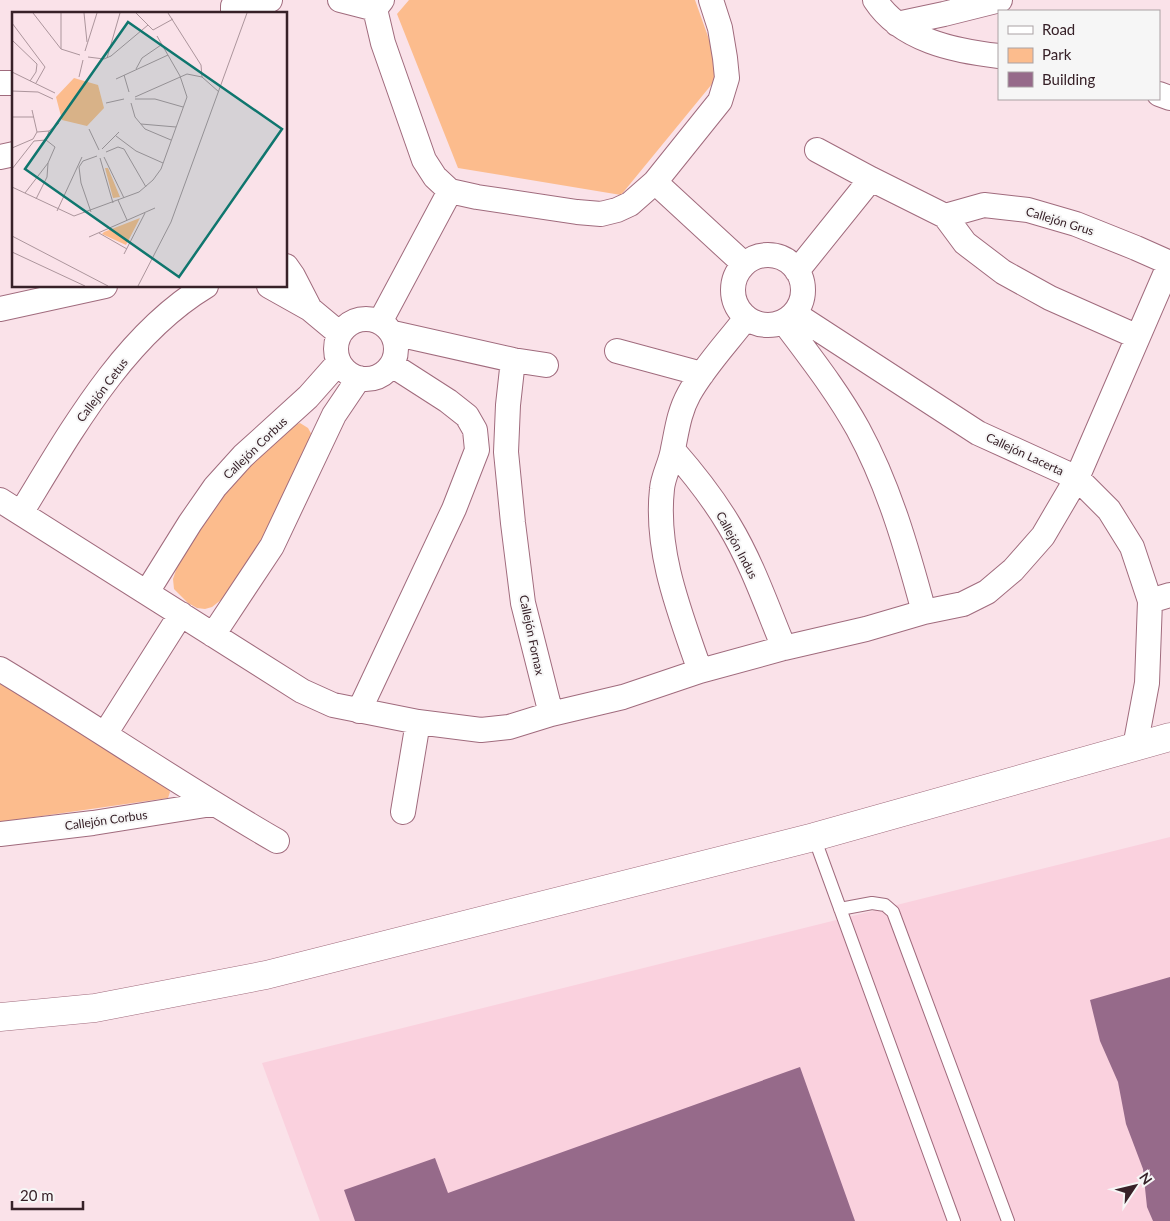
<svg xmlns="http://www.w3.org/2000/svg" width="1170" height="1221" viewBox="0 0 1170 1221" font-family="Lato,sans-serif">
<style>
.built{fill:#fad1de}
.green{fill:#fcbc8d}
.building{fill:#966a8a}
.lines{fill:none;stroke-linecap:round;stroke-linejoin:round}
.lane-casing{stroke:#a06b7d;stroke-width:14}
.street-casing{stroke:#a06b7d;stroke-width:26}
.secondary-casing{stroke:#a06b7d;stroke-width:29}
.lane{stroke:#fff;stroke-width:12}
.street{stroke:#fff;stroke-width:24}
.secondary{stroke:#fff;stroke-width:28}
.labels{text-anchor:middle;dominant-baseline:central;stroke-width:4;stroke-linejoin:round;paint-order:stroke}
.street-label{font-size:12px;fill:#372128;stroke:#f6f6f6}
.inset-road{fill:none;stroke:#ac959c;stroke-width:1}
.view{fill:#0f766e;fill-opacity:0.15;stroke:#0f766e;stroke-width:2.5}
.inset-edge{fill:none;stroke:#372128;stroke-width:2.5}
</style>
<rect width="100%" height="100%" fill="#fae2e9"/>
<path class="built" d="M 1170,837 L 1170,1221 L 320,1221 L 262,1063 Z"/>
<path class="green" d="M 409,0 L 695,0 L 721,73 L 621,195 L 458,168 L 397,14 Z
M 300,423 L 308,428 L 313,437 L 268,538 L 226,596 L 212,607 L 205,609 L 197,608 L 188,603 L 174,589 L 173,579 L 179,561 L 214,503 L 240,472 L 295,425 Z
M 0,682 L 169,789 L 170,792 L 168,798 L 0,822 Z"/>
<path class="building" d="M 1170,977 L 1170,1221 L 1153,1221 L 1147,1207 L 1143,1169 L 1126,1124 L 1118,1082 L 1100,1041 L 1090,1000 Z
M 800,1067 L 855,1221 L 355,1221 L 344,1190 L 435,1158 L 448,1193 Z"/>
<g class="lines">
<g class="lane-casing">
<path id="lane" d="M 814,837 L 954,1221
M 840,909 L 872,903 L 885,905 L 893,912 L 1008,1221"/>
</g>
<g class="street-casing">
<path id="street" d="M 340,0 L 375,9
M 382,0 L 375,9 L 383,43 L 424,160 L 435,177 L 450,191 L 477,197 L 577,212 L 601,214 L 617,210 L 630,204 L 655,182 L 720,101 L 727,78 L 725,58 L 720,28 L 711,0
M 875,0 C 901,40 954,51 999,56
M 233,14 L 233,6 C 246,6 259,6 270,0
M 897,24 L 944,14 L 1000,0
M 0,83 L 14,83
M 1159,94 L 1170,98
M 817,150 L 871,179 L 945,216 L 965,243 L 1003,272 L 1050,298 L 1138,337
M 0,157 L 14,154
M 655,182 L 744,264
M 945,216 L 984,205 L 1028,210 L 1076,224 L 1136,248 L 1170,263
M733 290a35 35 0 1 1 70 0a35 35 0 1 1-70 0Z
M 286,266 L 293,276 L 310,309
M 797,271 L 871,179
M 269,286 L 310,309 L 340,334
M 0,309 L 105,286
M 795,314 L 978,433 L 1077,478 L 1109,510 L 1132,547 L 1150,601 L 1147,683 L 1135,747
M336 349a30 30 0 1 1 60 0a30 30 0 1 1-60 0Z
M 380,322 L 450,191
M 784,322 C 810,357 837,391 858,429 C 889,486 907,549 924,612
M 393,333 L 513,360 L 546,365
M 617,351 L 702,374
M 513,360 L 508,405 L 506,452 L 513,523 L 523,603 L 551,714
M 673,450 C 694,474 713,498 729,525 C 752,563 767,607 784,648
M 0,500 L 302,691 L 333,705 L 418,722 L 481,730 L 509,727 L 551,714 L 623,697 L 700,671 L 784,648 L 866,629 L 924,612 L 963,604 L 987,592 L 1013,570 L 1043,536 L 1077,478 L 1170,263
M 21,513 C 70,433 123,336 206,286
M 147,592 L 190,523 L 215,487 L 243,456 L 308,397 L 339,362
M 1150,601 L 1170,595
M 213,635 L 272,546 L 334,415 L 359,378
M 0,669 C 93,725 183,787 277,841
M 700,671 C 680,613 655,552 662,489 C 663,476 671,463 673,449 C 677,430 679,412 689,394 C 704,367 727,343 746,318
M 359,711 L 454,509 L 477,450 L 475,430 L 467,416 L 448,401 L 392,365
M 105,734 L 181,614
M 403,812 L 418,722
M 0,834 L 93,823 L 212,804"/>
</g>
<g class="secondary-casing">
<path id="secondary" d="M 0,1017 L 95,1008 L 266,975 L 814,837 L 1170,737"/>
</g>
<use href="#lane" class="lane"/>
<use href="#street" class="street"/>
<use href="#secondary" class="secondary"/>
</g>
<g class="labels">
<g class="street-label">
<text transform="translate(1060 221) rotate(17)">Callejón Grus</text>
<text transform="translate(102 390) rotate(-53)">Callejón Cetus</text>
<text transform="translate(255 448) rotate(-44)">Callejón Corbus</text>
<text transform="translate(1025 454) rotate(25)">Callejón Lacerta</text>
<text transform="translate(737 545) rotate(62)">Callejón Indus</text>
<text transform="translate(532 635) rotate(78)">Callejón Fornax</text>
<text transform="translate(106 820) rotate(-8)">Callejón Corbus</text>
</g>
</g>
<g transform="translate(12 12)">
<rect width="275" height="275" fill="#fae2e9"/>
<path d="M 62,66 L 86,73 L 92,96 L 75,114 L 50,108 L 44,85 ZM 93,156 L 96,156 L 108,185 L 101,186 ZM 128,206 L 114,233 L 90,222 L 92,220 Z" fill="#fcbc8d"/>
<path class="inset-road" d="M 21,1 L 49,37M 49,1 L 49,37 L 68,43M 72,1 L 75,30M 124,1 L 141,18 L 161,7M 156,1 L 189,53 L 190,65M 0,11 L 33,55 L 24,71M 0,28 L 25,52 L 24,60 L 18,69M 73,39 L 85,1M 76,45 L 92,47 L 99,44 L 136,13M 95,46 L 108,1M 124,57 L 130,46 L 149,33M 0,60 L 43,81M 112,63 L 117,80M 67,65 L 71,48M 104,67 L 156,43M 0,79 L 26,80 L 41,87M 123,85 L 175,62 L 190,65 L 207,80M 123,87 L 143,87 L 171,95M 94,91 L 112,87M 119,91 L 123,105 L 133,117 L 159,128M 20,98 L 25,120M 0,105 L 22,105M 129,112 L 164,115M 77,117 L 87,138M 104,124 L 124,139 L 151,151M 0,136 L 21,127 L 25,120 L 37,119 L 47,111M 90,137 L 107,120M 94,140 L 106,135 L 112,137 L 134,175M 92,145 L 112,186M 88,146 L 101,191M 0,157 L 22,129 L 34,128M 0,175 L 62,204 L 127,180 L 141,168 L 149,157 L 175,85 L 168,64 L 145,24M 13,181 L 36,151M 24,187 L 35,165 L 36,151 L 43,135 L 34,128 L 37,119M 106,188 L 115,208M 45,199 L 70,145M 79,200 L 69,171 L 67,155 L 71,149 L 85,144M 87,221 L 115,237M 0,224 L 96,274M 77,225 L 143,196M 0,240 L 73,274M 112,242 L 133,201M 126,274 L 159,210 L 235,1"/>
<path class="view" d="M 116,10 L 270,117 L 167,265 L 13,157 Z"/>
<rect width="275" height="275" class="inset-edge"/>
</g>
<rect x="998" y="10" width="162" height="90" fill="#f6f6f6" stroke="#aaa1a4"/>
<rect x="1008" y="26" width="25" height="8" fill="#ffffff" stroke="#aaa1a4"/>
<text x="1042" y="35" font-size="15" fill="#372128">Road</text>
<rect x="1008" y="48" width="25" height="15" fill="#fcbc8d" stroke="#aaa1a4"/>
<text x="1042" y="60" font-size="15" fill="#372128">Park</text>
<rect x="1008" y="72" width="25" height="15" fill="#966a8a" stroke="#aaa1a4"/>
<text x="1042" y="85" font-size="15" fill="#372128">Building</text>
<g transform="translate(1135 1186) rotate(55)" stroke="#f6f6f6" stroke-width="4" paint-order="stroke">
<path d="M0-4L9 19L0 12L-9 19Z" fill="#372128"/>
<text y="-8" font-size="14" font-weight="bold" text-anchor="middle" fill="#372128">N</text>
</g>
<path d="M12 1201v8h71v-8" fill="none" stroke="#372128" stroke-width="2.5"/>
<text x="20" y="1201" font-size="15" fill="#372128" stroke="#f6f6f6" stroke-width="4" paint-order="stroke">20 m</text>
</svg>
